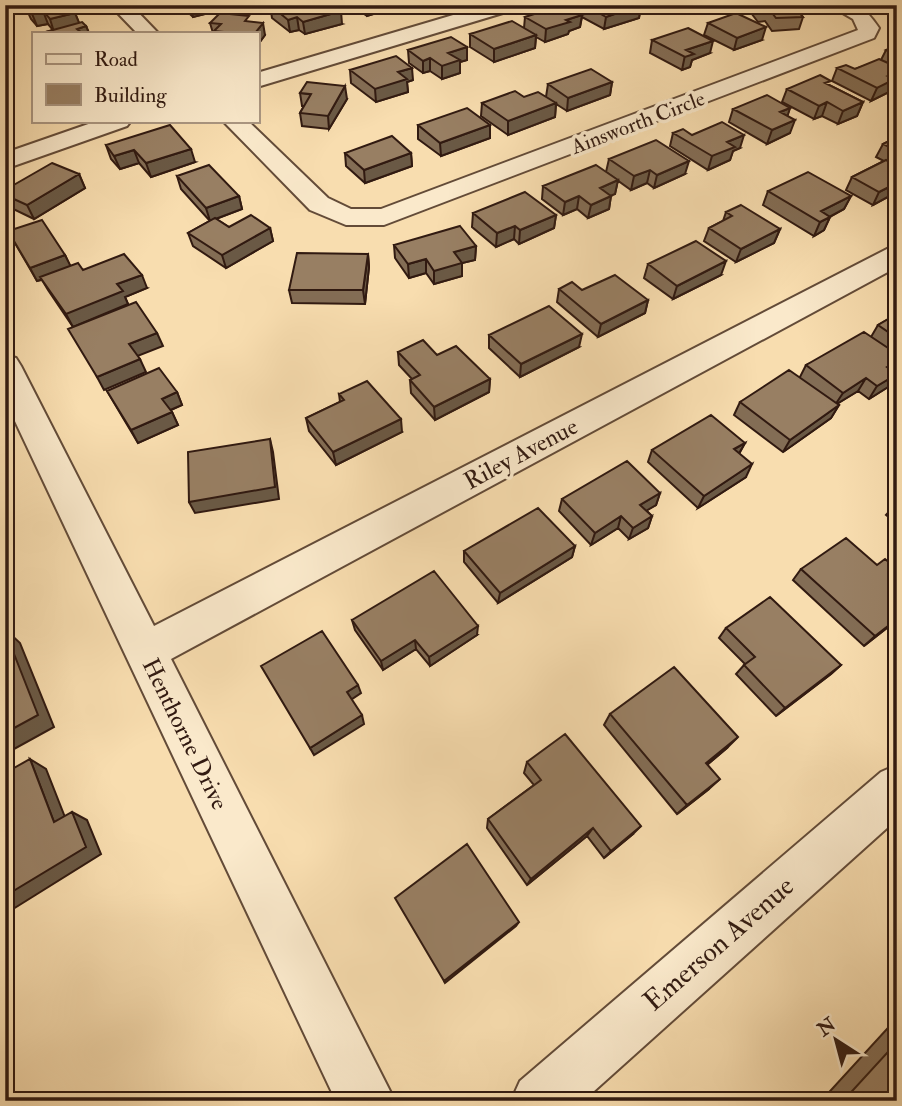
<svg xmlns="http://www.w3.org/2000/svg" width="902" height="1106" viewBox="0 0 902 1106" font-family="'IM FELL Double Pica',serif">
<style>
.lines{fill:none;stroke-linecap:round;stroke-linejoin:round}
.minor-casing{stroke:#634b38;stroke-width:4}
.tertiary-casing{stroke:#634b38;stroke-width:4}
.minor{fill:#fae9cb;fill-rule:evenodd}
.tertiary{fill:#fae9cb;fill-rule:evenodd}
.wall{fill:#836d55;stroke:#311a11;stroke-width:2}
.shaded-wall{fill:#6a5945;stroke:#311a11;stroke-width:2}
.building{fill:#987f63;stroke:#311a11;stroke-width:2}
.labels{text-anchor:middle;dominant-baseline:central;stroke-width:7;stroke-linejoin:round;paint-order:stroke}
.far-street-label{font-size:21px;fill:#311a11;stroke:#fae9cb}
.street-label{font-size:24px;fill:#311a11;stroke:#fae9cb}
.near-street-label{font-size:28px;fill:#311a11;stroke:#fae9cb}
</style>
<rect width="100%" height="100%" fill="#f8ddaf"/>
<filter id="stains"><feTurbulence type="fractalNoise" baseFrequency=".00286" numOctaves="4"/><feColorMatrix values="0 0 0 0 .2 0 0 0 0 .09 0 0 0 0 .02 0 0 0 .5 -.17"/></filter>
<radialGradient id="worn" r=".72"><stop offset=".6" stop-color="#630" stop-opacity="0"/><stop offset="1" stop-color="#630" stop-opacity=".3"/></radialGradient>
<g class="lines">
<g class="minor-casing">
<path id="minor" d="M 110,5 L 131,5 L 158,33 L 137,33 Z
M 829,5 C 857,5 863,4 879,28 L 874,38 L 384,225 L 346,225 L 310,210 L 223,121 L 248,121 L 328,198 L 351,209 L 381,209 L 858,30 L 853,19 Z
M 897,246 L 897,267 L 171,659 L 395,1101 L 336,1101 L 5,400 L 5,355 L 16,358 L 21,366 L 154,626 L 887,249 Z
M 897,765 L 897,819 L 583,1101 L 511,1101 L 520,1081 L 881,772 Z"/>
</g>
<g class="tertiary-casing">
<path id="tertiary" d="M 487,5 L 519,5 L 516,9 L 257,87 L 257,73 Z
M 97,121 L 131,121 L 127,126 L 5,169 L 5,153 Z"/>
</g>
<use href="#minor" class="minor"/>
<use href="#tertiary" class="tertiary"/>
</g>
<path class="wall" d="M 21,5 L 68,5 L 75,13 L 79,23 L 86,26 L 89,33 L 42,33 L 53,30 L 48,24 L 37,26 L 31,19 L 26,8 L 23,9 Z
M 180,5 L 220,5 L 221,10 L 193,17 Z
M 270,5 L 293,10 L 342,24 L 305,34 L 299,30 L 290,32 L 272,18 Z
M 343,5 L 397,5 L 397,7 L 367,16 L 355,8 L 349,9 Z
M 574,5 L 643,5 L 641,6 L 639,18 L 604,29 L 582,17 L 580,27 L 569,31 L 568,34 L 545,42 L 536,37 L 535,48 L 494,62 L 470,47 L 470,34 L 524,28 L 525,17 L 573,10 Z
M 745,5 L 793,5 L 803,17 L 799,29 L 772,31 L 765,21 L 758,22 Z
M 251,22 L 265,35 L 257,46 L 257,33 L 213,33 L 210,23 Z
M 708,23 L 762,40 L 734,50 L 704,35 Z
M 652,40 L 710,53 L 692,60 L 690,67 L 682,70 L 650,53 Z
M 897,46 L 897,83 L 893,84 L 889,92 L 871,101 L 832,81 L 837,68 L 855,69 L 881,60 L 886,50 Z
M 467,47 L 467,60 L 460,62 L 460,73 L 442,79 L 430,71 L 423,73 L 409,63 L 408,50 Z
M 350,70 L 413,80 L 407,82 L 408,92 L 376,102 L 351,83 Z
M 612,82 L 610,95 L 567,111 L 556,104 L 555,117 L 508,135 L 481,116 L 482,103 L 524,97 L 546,97 L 548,84 Z
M 829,85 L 863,102 L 857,116 L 838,124 L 822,116 L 814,119 L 782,102 L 787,89 Z
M 300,93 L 347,99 L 329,129 L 302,126 L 300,113 L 304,106 L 302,106 Z
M 790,108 L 787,116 L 790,133 L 767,144 L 729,122 L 733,109 Z
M 418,125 L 490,125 L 490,138 L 441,156 L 418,139 Z
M 673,133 L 740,148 L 733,151 L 730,160 L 708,170 L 670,146 Z
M 897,137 L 897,192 L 873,205 L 846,190 L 852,177 L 884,161 L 876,157 L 883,144 Z
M 106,145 L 195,162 L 151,177 L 139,163 L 120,169 L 111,159 Z
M 345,153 L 411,153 L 412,166 L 365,183 L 346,166 Z
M 609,159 L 685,174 L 654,188 L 647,183 L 631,190 L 606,172 Z
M 79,174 L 85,188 L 34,219 L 7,206 L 5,202 L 5,190 Z
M 177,176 L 239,196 L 242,209 L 216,219 L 229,227 L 270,228 L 273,241 L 226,268 L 193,246 L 188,233 L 210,221 L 181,189 Z
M 618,180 L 615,194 L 611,195 L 609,209 L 588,218 L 577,209 L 563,215 L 542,199 L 543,186 Z
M 768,191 L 851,196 L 844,209 L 830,217 L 824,230 L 814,236 L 763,205 Z
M 726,212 L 780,229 L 774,243 L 736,262 L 704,241 L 709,228 L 723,221 Z
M 473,213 L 556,215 L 554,228 L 519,244 L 514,239 L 496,247 L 472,227 Z
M 8,231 L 65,255 L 70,266 L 147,288 L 125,297 L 128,304 L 73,327 L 48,290 L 42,280 L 37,281 Z
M 394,245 L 476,246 L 475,260 L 462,263 L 462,276 L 434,284 L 426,273 L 409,278 L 395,258 Z
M 368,254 L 369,267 L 365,304 L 292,303 L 289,290 Z
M 648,264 L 721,275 L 673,299 L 644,278 Z
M 559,289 L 582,290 L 648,300 L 645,313 L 598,337 L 557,302 Z
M 897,314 L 897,365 L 893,371 L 897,375 L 888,387 L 869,399 L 858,391 L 837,404 L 839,405 L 831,418 L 783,452 L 734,415 L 740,402 L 800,377 L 806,365 L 871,337 L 878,325 Z
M 489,335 L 579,347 L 520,377 L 489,348 Z
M 398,352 L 437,355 L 490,379 L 489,392 L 435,420 L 411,393 L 410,380 L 412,379 L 399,365 Z
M 107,391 L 177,392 L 182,405 L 171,410 L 178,425 L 138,443 Z
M 339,394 L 402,432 L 336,465 L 309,431 L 306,418 L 340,402 Z
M 745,443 L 739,454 L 746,477 L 698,508 L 648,462 L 652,450 Z
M 660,493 L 656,505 L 646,510 L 652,516 L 648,528 L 629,539 L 618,528 L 591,545 L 559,511 L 562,499 Z
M 897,503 L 897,524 L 886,515 Z
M 575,546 L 572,557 L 498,603 L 464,562 L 464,551 Z
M 877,565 L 897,569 L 897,620 L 864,646 L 793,580 L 801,569 Z
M 352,620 L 477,635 L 430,666 L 416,649 L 383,670 L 355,630 Z
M 726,628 L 841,665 L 831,674 L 776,716 L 736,674 L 745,664 L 719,638 Z
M 610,714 L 727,748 L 707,765 L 709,789 L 677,814 L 604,725 Z
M 527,762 L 633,834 L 604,858 L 587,836 L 527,885 L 487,828 L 488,819 L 534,785 L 524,773 Z
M 897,1018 L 897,1101 L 821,1101 Z"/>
<path class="shaded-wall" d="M 190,5 L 220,5 L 221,10 L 193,17 Z
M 349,5 L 355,5 L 355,8 L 349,9 Z
M 366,5 L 397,5 L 397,7 L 367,16 Z
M 640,5 L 643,5 L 641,6 L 639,18 L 604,29 L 606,17 Z
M 43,11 L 48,24 L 37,26 L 32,14 Z
M 341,11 L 342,24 L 305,34 L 303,22 Z
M 75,13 L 80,25 L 54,32 L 50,19 Z
M 582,15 L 580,27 L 569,31 L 568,34 L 545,42 L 546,29 L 566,20 Z
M 297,17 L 299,30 L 290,32 L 288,20 Z
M 263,23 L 265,35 L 257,46 L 257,33 L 255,33 Z
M 86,26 L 89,33 L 79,33 L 77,29 Z
M 766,27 L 762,40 L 734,50 L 737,38 Z
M 536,35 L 535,48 L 494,62 L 494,49 Z
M 713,41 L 710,53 L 692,60 L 690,67 L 682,70 L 686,50 Z
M 467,47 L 467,60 L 460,62 L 460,73 L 442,79 L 442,66 L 448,53 Z
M 430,58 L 430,71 L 423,73 L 423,61 Z
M 412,68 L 413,80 L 407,82 L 408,92 L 376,102 L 375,89 L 398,72 Z
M 897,73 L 897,83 L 893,84 L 889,92 L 871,101 L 877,88 L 888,76 Z
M 612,82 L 610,95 L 567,111 L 568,98 Z
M 345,86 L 347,99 L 329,129 L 328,116 Z
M 5,102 L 9,111 L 5,112 Z
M 827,102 L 822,116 L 814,119 L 819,106 Z
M 863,102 L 857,116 L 838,124 L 843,111 Z
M 556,103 L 555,117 L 508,135 L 508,121 Z
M 790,108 L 786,121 L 780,112 Z
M 795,120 L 790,133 L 767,144 L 772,130 Z
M 490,125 L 490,138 L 441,156 L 440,143 Z
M 744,135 L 740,148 L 733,151 L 730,160 L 708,170 L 712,156 L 727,142 Z
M 191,149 L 195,162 L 151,177 L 146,163 Z
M 134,150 L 139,163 L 120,169 L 114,156 Z
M 411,153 L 412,166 L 365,183 L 364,170 Z
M 689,161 L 685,174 L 654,188 L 657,175 Z
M 650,170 L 647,183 L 631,190 L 634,176 Z
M 79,174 L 85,188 L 34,219 L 27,205 Z
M 618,180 L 615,194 L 598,201 L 600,188 Z
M 897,183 L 897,192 L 873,205 L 879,192 Z
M 239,196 L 242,209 L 210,221 L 206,208 Z
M 579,196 L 577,209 L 563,215 L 565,202 Z
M 611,196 L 609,209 L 588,218 L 591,205 Z
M 851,196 L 844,209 L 820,222 L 821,211 Z
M 556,215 L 554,228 L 519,244 L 520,230 Z
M 830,217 L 824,230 L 814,236 L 820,222 Z
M 515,226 L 514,239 L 496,247 L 497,233 Z
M 270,228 L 273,241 L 226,268 L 222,255 Z
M 780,229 L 774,243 L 736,262 L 741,249 Z
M 476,246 L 475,260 L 462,263 L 462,276 L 434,284 L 434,271 L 454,252 Z
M 368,254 L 369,267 L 365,304 L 363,290 Z
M 65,255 L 72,269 L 37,281 L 30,268 Z
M 426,259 L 426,273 L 409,278 L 408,264 Z
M 726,261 L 721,275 L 673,299 L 677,286 Z
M 142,275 L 147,288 L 125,297 L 128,304 L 73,327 L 66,314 L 117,284 Z
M 648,300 L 645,313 L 598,337 L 601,324 Z
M 157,333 L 163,346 L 135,357 L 129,344 Z
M 582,334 L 579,347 L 520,377 L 521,364 Z
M 140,359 L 146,372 L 104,390 L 97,377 Z
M 897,361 L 897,365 L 893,371 L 878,380 L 887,367 Z
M 897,374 L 888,387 L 869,399 L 877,386 Z
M 866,378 L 858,391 L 835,405 L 843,393 Z
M 490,379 L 489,392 L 435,420 L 434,407 Z
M 177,392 L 182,405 L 168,411 L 162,399 Z
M 839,405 L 831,418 L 783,452 L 790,440 Z
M 172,412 L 178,425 L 138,443 L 131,430 Z
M 401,419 L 402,432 L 336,465 L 333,452 Z
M 270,439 L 273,452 L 279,499 L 195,513 L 189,502 Z
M 745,443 L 738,455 L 734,449 Z
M 752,464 L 746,477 L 698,508 L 704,496 Z
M 660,493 L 656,505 L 636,517 L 640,505 Z
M 621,516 L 618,528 L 591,545 L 595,533 Z
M 652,516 L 648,528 L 629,539 L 633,528 Z
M 575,546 L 572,557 L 498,603 L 500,593 Z
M 5,607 L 11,620 L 5,623 Z
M 897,619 L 897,620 L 864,646 L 875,636 Z
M 478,626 L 477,635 L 430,666 L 429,657 Z
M 5,629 L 20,643 L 54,727 L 5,754 Z
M 415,640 L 416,649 L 383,670 L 381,661 Z
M 841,665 L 831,674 L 776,716 L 785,708 Z
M 358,685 L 361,693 L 349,701 L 347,692 Z
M 362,715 L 364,724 L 314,755 L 310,748 Z
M 738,737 L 727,748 L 696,774 L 706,763 Z
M 30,759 L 46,769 L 70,830 L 54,822 Z
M 720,779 L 709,789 L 677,814 L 687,805 Z
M 72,812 L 87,820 L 101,854 L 5,914 L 5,896 Z
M 641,826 L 633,834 L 604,858 L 611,851 Z
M 593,828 L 587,836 L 527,885 L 531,879 Z
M 519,922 L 516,926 L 445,983 L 444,981 Z"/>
<path class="building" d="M 31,5 L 68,5 L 75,13 L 50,19 L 43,11 L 32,14 L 26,6 Z
M 270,5 L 287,5 L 293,10 L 312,5 L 333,5 L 341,11 L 303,22 L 297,17 L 288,20 Z
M 562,5 L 565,5 L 582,15 L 566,20 L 570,22 L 546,29 L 525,17 Z
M 585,5 L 641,5 L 606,17 Z
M 758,5 L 793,5 L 803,17 L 776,18 L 769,9 L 761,9 Z
M 220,13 L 249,16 L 245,21 L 263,23 L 255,33 L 234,33 L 214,31 L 221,24 L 210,23 Z
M 736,13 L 766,27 L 737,38 L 708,23 Z
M 512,21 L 536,35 L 494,49 L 470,34 Z
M 82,22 L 86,26 L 77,29 L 82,33 L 42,33 Z
M 688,28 L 713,41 L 686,50 L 694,54 L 685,57 L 652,40 Z
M 451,37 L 467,47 L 448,53 L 460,60 L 442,66 L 430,58 L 423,61 L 408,50 Z
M 897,46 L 897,55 L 886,50 Z
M 396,56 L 412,68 L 398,72 L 407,79 L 375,89 L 350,70 Z
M 879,59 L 897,67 L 897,73 L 888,76 L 895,79 L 877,88 L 837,68 L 846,65 L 855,69 Z
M 591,69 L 612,82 L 568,98 L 548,84 Z
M 820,75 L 831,81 L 825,83 L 863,102 L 843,111 L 827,102 L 819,106 L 787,89 Z
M 307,82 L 345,86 L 328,116 L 300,113 L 311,94 L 300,93 Z
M 515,91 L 524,97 L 538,92 L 556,103 L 508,121 L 482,103 Z
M 767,95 L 790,108 L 780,112 L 795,120 L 772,130 L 733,109 Z
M 467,108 L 490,125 L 440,143 L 418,125 Z
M 722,122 L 744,135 L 727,142 L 735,147 L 712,156 L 673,133 L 683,129 L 692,135 Z
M 170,125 L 191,149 L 146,163 L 134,150 L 114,156 L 106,145 Z
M 392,136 L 411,153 L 364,170 L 345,153 Z
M 897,137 L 897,151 L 883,144 Z
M 656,140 L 689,161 L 657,175 L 650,170 L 634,176 L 609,159 Z
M 886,160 L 897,166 L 897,183 L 879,192 L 852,177 Z
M 52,163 L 79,174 L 27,205 L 5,195 L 5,190 Z
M 209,165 L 239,196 L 206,208 L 177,176 Z
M 596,165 L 618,180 L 600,188 L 611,196 L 591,205 L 579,196 L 565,202 L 543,186 Z
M 808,172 L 851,196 L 821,211 L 830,217 L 820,222 L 768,191 Z
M 525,192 L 556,215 L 520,230 L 515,226 L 497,233 L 473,213 Z
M 741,205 L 780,229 L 741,249 L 709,228 L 732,216 L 726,212 Z
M 251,215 L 270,228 L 222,255 L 188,233 L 215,218 L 229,227 Z
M 42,220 L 65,255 L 30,268 L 8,231 Z
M 460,226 L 476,246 L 454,252 L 462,263 L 434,271 L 426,259 L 408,264 L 394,245 Z
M 696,241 L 726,261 L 677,286 L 648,264 Z
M 297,253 L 368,254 L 363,290 L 289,290 Z
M 124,254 L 142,275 L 117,284 L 123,291 L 66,314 L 40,277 L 78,263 L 83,270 Z
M 615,275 L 648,300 L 601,324 L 559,289 L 572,282 L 582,290 Z
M 136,302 L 157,333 L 129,344 L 140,359 L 97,377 L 68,329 Z
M 549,306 L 582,334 L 521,364 L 489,335 Z
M 897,314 L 897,338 L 878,325 Z
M 864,332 L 897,354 L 897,361 L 887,367 L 897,374 L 877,386 L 866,378 L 843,393 L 806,365 Z
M 423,340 L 437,355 L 456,346 L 490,379 L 434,407 L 410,380 L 420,375 L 398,352 Z
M 159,368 L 177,392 L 162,399 L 172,412 L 131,430 L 107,391 Z
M 789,370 L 839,405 L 790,440 L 740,402 Z
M 367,381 L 401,419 L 333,452 L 306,418 L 344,400 L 339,394 Z
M 711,415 L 745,443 L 734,449 L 752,464 L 704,496 L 652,450 Z
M 270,439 L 275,487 L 189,502 L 188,452 Z
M 627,461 L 660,493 L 640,505 L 652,516 L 633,528 L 621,516 L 595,533 L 562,499 Z
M 538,508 L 575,546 L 500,593 L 464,551 Z
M 846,538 L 877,565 L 885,559 L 897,569 L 897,619 L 875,636 L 801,569 Z
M 434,571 L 478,626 L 429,657 L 415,640 L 381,661 L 352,620 Z
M 770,597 L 841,665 L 785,708 L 744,665 L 755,657 L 726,628 Z
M 5,631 L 38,715 L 5,733 Z
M 322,631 L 358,685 L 347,692 L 362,715 L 310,748 L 261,666 Z
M 674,667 L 738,737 L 706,763 L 720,779 L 687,805 L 610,714 Z
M 565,734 L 641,826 L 611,851 L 593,828 L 531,879 L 488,819 L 541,780 L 527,762 Z
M 30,759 L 54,822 L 72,812 L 86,847 L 5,896 L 5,773 Z
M 467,844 L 519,922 L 444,981 L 395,898 Z
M 897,1042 L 897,1101 L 843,1101 Z"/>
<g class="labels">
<g class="far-street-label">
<text transform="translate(638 123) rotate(-21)">Ainsworth Circle</text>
</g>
<g class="street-label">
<text transform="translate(521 454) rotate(-28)">Riley Avenue</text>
<text transform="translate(185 734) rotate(64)">Henthorne Drive</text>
</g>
<g class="near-street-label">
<text transform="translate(719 944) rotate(-41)">Emerson Avenue</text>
</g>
</g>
<rect width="902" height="1106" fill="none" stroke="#f8ddaf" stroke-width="28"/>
<rect x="7" y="7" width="888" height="1092" fill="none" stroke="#311a11" stroke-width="3.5"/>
<rect x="14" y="14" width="874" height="1078" fill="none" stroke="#311a11" stroke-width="2"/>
<rect x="32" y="32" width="228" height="91" fill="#fae9cb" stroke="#aa9681" stroke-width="2"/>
<rect x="46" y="54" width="35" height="10" fill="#fae9cb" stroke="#aa9681" stroke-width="2"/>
<text x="94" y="66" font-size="21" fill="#311a11">Road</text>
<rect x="46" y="84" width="35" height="21" fill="#987f63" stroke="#aa9681" stroke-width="2"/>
<text x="94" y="102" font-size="21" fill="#311a11">Building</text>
<g transform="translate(836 1040) rotate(324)" stroke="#fae9cb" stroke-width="5" paint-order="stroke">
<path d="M0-5L12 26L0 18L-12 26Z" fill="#311a11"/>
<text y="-10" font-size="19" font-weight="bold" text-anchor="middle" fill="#311a11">N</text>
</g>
<rect width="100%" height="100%" filter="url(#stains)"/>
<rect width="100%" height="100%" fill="url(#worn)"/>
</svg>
